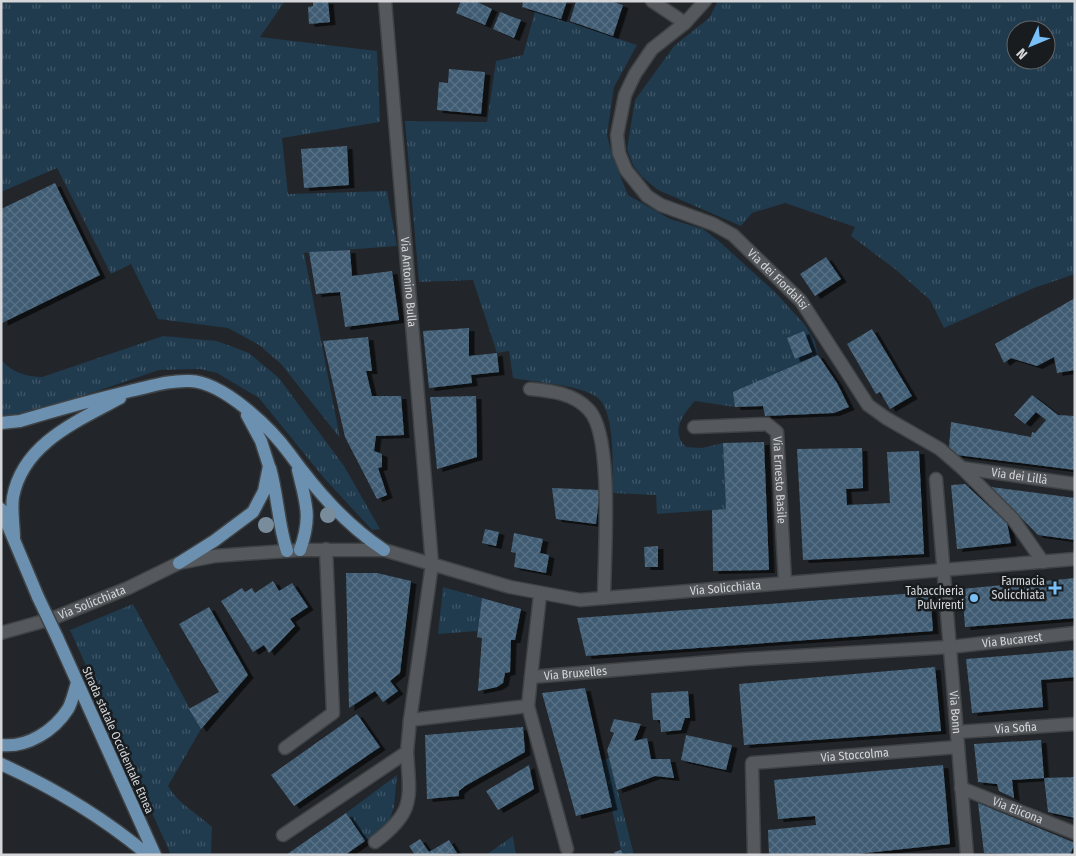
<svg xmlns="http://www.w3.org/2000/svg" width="1076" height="856" viewBox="0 0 1076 856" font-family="'Fira Sans Condensed',sans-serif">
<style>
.grass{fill:url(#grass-tufts);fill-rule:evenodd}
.building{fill:url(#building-cross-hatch);filter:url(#shadow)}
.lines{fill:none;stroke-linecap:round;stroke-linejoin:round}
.minor-casing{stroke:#3f4345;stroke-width:15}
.major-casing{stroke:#3f4345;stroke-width:15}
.minor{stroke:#55595d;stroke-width:12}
.major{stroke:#6c91b0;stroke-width:12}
.major-bridge-casing{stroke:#3f4345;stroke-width:15;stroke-linecap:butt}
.major-bridge{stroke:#6c91b0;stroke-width:12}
.tree{fill:#798c9c}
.poi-dot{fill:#79bff8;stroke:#181c1f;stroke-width:2}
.labels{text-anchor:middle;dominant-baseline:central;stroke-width:5;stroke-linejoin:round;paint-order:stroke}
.street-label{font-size:12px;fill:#d4d6d9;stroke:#181c1f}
.poi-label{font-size:12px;fill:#d4d6d9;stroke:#181c1f;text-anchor:end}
</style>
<defs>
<pattern id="grass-tufts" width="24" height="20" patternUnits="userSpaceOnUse" patternTransform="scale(1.25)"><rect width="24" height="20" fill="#203a4e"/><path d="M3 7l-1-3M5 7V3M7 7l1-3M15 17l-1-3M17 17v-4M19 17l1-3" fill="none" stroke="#405667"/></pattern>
<pattern id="building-cross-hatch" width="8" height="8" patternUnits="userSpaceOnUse" patternTransform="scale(1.25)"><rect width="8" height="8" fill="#3f5b73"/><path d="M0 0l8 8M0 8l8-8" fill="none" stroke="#5a7286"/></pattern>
<filter id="shadow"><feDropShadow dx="5.5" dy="3" stdDeviation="0" flood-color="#0009"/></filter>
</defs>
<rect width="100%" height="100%" fill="#222529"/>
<path class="grass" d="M 1,1 L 285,1 L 260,37 L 377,51 L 380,122 L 282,138 L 288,194 L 387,191 L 397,246 L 304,253 L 340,438 L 281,364 L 259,345 L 228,328 L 158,319 L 131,264 L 111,274 L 57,168 L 1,192 Z
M 718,1 L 1075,1 L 1075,274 L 1034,288 L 944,328 L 930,300 L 895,269 L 851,236 L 855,227 L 785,203 L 752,213 L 741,226 L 658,190 L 642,177 L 633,165 L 627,149 L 635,100 L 674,46 L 709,18 ZM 1016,30 L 1046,30 L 1046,60 L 1016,60 Z
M 535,11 L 637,45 L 614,87 L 607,135 L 613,158 L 628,195 L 670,219 L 703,229 L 720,242 L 775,292 L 805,325 L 815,342 L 818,355 L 734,392 L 735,407 L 695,401 C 683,414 670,432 686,447 L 702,448 L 723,443 L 726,509 L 657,514 L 656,495 L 613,493 C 612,469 616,416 599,399 C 585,385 533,382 513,378 L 509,351 L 497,353 L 473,280 L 419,282 L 405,121 L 487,122 L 496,61 L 523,55 Z
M 163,336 L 217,341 L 249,353 L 279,378 L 344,466 L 380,529 L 372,530 L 324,478 L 259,398 L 217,373 L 200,369 L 159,370 L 24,416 L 1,417 L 1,360 C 14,373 24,376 42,377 Z
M 443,587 L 482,598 L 478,631 L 438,634 Z
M 133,604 L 201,729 L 168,786 C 178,804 197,813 212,827 L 211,853 L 214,855 L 171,855 L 70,630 Z
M 609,758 L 612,768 L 634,855 L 623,855 L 621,850 L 601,761 Z
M 397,775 L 394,807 L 389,822 L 365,841 L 346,813 Z
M 513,836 L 516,855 L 486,855 Z"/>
<path class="building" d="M 313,1 L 328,1 L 330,22 L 309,24 L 308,7 L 313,6 Z
M 461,1 L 475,1 L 492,9 L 485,25 L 456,13 Z
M 523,1 L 567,1 L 561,19 L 522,7 Z
M 576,1 L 610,1 L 623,5 L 613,36 L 570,21 Z
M 500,12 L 521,20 L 514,38 L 493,29 Z
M 449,69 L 485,72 L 481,114 L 437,110 L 439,82 L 448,83 Z
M 347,146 L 349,185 L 304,188 L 301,149 Z
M 55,183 L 100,275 L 2,323 L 1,209 Z
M 350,250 L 352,276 L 392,271 L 399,320 L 345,327 L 340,292 L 316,294 L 309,252 Z
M 826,257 L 841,279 L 815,296 L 800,274 Z
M 1075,298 L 1075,370 L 1057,373 L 1054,357 L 1037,366 L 1011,358 L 1004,363 L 995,344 Z
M 469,328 L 469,356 L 497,353 L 499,372 L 471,375 L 472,383 L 429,388 L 423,331 Z
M 872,329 L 912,396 L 890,409 L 880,392 L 876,394 L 847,344 Z
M 804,331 L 812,352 L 795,359 L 787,338 Z
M 368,337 L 372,371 L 366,371 L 372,396 L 401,396 L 404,435 L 376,436 L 374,451 L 382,454 L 382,467 L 378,468 L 387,495 L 377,499 L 345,437 L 323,341 Z
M 818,355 L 837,383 L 849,407 L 834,413 L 765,416 L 763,406 L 735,407 L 733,392 Z
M 1032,395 L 1058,415 L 1075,416 L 1075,470 L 957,455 L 949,447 L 951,422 L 1031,437 L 1032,432 L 1035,433 L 1046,420 L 1036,412 L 1025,424 L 1014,415 Z
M 476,396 L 477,457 L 437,469 L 430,397 Z
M 764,442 L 769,570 L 713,571 L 712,510 L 726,509 L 723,443 Z
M 862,448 L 863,488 L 846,489 L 847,505 L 890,503 L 887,452 L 919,451 L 924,554 L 803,560 L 797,449 Z
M 965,484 L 1007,523 L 1011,543 L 957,549 L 951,485 Z
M 991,487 L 1075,498 L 1075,540 L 1038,535 Z
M 552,488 L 600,490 L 596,524 L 556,519 Z
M 485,529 L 499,532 L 496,546 L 482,543 Z
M 514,533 L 543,539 L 540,553 L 549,555 L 546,573 L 514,567 L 516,553 L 511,552 Z
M 658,546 L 658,567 L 645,567 L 644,547 Z
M 346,573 L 377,573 L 411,581 L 400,673 L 390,681 L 398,691 L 383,702 L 375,691 L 349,708 Z
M 1075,578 L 1075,618 L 965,627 L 962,589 Z
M 273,581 L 279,591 L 292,583 L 308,607 L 290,619 L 295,626 L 269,653 L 264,645 L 253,652 L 221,601 L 242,588 L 245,592 L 252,588 L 255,593 Z
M 930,592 L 933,631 L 586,656 L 577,618 Z
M 482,598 L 521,609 L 515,640 L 511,640 L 510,672 L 505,673 L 503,683 L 497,687 L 478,691 L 482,638 L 477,637 Z
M 209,607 L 248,675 L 201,729 L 189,709 L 219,692 L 179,624 Z
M 1075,650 L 1075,677 L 1041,680 L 1043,707 L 972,713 L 966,659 Z
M 935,667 L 941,731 L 744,745 L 739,684 Z
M 585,688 L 612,807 L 576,816 L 542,693 Z
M 688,691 L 690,718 L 685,718 L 681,730 L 661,732 L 660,720 L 653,720 L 651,693 Z
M 357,714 L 380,747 L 294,806 L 271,775 Z
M 614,719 L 641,724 L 634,741 L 647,738 L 651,759 L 670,759 L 674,778 L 655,776 L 617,790 L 607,750 L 614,733 L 610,731 Z
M 523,727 L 525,752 L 465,786 L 459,791 L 459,796 L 427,799 L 425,735 Z
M 686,735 L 732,745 L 726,770 L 681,760 Z
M 1041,740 L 1044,778 L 1075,777 L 1075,818 L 1048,812 L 1044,778 L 1012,780 L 1014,798 L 999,791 L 997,784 L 978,782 L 974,744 Z
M 529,765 L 534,789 L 498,810 L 486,791 Z
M 943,765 L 950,844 L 847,855 L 769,855 L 768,830 L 816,825 L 815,816 L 778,819 L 774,780 Z
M 978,803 L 1075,843 L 1070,855 L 984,853 Z
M 346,813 L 365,841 L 345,855 L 286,855 Z
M 420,839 L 429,852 L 449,840 L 457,853 L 415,855 L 409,846 Z
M 621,850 L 623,855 L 615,855 L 614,852 Z"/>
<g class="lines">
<g class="minor-casing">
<g id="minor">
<path id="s1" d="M 385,1 L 432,564 L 410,720"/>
<path d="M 652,1 L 685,23"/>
<path id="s2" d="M 705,1 L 685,23 L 652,49 L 635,74 L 625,95 L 617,135 L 619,153 L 626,170 L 647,196 L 661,205 L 713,224 L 733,235 L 801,301 L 868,405 L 886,418 L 940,449 L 962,468 L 1013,519 L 1043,562"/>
<path d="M 530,389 C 551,391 574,393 589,410 C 614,436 604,560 604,598"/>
<path id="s3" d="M 694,427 L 767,424 L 777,432 L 785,582"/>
<path id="s4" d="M 962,468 L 1075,484"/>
<path id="s5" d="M 936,479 L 967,855"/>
<path id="s6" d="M 1,633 L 51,619 L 128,588 L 179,563 L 215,556 L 300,550 L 384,550 L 510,587 L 580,600 L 1075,559"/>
<path d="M 531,677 L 540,595"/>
<path d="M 528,706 L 567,849"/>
<path id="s7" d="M 957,732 L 1075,724"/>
<path d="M 285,748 L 333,713 L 326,549"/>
<path id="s8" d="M 961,788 L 1075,833"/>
<path id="s9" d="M 283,835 L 407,752 L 410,720 L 528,706 L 531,677 L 747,659 L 950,647 L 1075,633"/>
<path d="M 375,842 C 415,812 410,799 407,752"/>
<path id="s10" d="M 754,855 L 752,763 L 958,747"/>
</g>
</g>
<g class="major-casing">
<path id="major" d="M 1,423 L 20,421 C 57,410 93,400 130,391 C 149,387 169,380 190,381 C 223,382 270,427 289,453 C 316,490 345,524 384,550
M 270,468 C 278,496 278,524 287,551
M 298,470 C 306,504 312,516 300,550
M 1,509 L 38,597
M 14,539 C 14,526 11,510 13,497 C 23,443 78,421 120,398
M 179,563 L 214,541 L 253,512 L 264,491 L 269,466 L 261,441 L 247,415
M 57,637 L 155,855
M 1,745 C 27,748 54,731 68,709 C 72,702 74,692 77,683
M 1,764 C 54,788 104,818 148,855"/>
</g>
<use href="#minor" class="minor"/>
<use href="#major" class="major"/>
<g class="major-bridge-casing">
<path id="major-bridge" d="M 38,597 L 57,637"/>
</g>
<use href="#major-bridge" class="major-bridge"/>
</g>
<g class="tree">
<circle cx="328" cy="515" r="8"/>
<circle cx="266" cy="525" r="8"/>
</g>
<g class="poi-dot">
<path d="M1052.5 580.5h5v5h5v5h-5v5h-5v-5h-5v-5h5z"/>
<circle cx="974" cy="598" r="5"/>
</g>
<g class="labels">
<g class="street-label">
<text stroke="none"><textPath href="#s2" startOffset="394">Via dei Fiordalisi</textPath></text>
<text stroke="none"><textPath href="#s1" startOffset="282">Via Antonino Bulla</textPath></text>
<text stroke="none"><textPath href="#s4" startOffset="58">Via dei Lillà</textPath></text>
<text stroke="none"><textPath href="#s3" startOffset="134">Via Ernesto Basile</textPath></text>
<text stroke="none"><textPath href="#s6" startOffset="746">Via Solicchiata</textPath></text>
<text stroke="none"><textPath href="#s6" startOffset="96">Via Solicchiata</textPath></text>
<text stroke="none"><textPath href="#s9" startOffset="812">Via Bucarest</textPath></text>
<text stroke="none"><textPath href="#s9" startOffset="374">Via Bruxelles</textPath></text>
<text stroke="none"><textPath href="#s5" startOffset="234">Via Bonn</textPath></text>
<text stroke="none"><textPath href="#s7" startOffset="59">Via Sofia</textPath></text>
<text transform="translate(118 740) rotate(66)">Strada statale Occidentale Etnea</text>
<text stroke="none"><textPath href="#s10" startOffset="195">Via Stoccolma</textPath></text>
<text stroke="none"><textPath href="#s8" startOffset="61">Via Elicona</textPath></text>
</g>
<g class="poi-label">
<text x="1045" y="581">Farmacia<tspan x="1045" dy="14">Solicchiata</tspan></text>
<text x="964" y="591">Tabaccheria<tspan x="964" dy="14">Pulvirenti</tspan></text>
</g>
</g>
<rect width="1076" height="856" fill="none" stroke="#d4d6d9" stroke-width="5"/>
<g transform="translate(1031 45) rotate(226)"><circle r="24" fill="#181c1f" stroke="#636669"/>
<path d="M0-4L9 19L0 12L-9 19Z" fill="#79bff8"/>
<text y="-8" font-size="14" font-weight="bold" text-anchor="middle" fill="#d4d6d9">N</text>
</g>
</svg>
